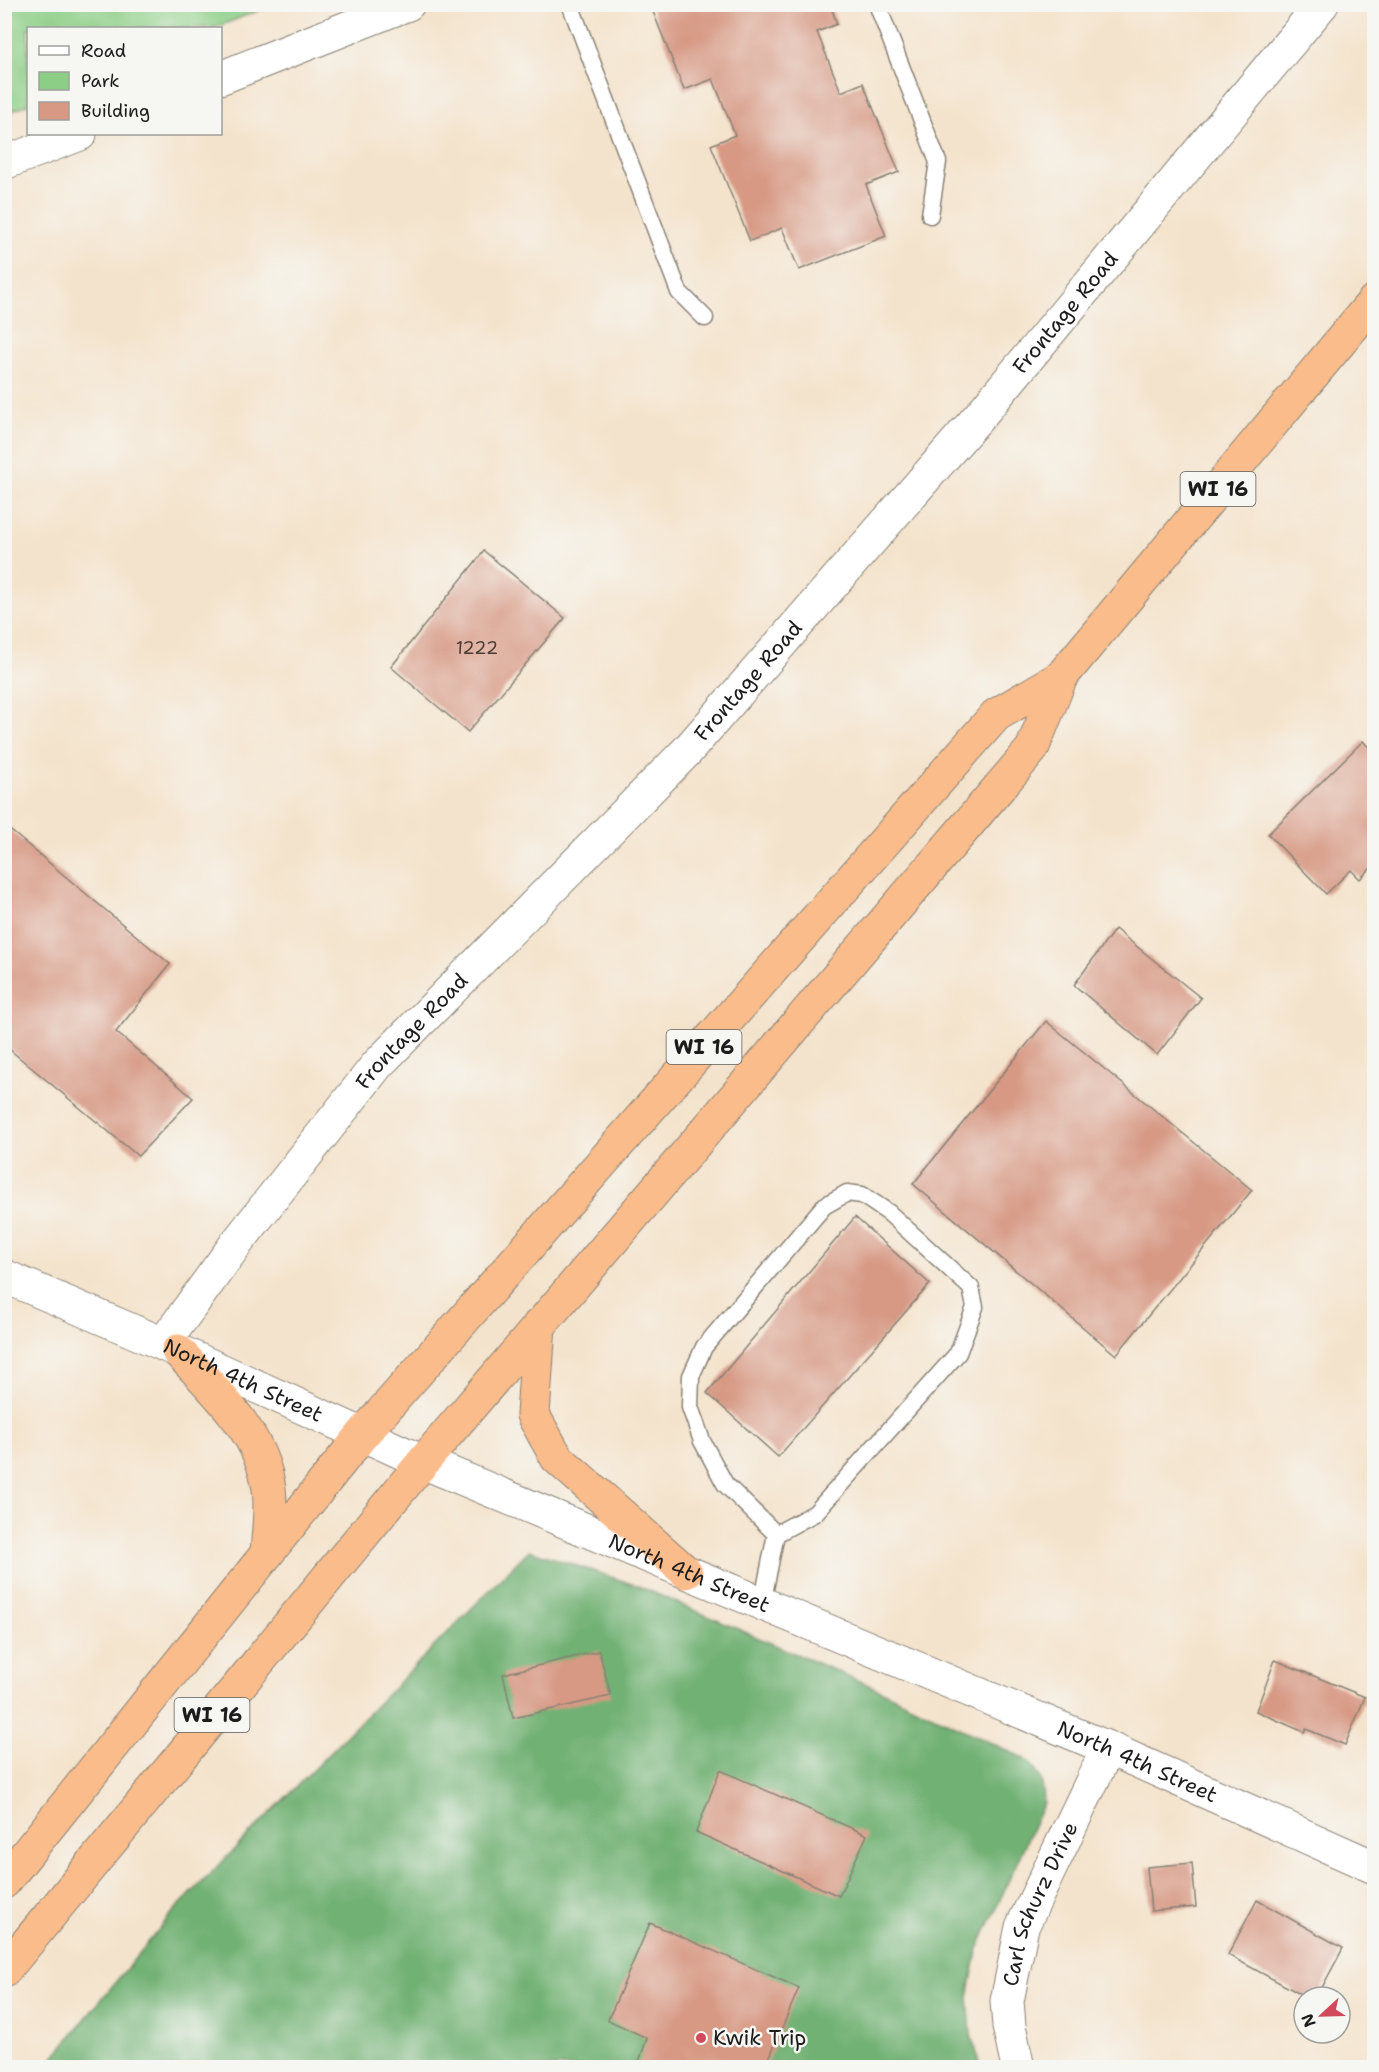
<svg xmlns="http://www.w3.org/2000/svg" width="1379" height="2072" viewBox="0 0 1379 2072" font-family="'Shantell Sans',sans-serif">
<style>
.green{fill:#8cce86;stroke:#547551;stroke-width:1.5}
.forest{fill:#71b173;stroke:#466648;stroke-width:1.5}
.building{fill:#d79984}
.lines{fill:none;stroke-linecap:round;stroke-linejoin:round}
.service-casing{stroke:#888074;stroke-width:19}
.minor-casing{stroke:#888074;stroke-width:35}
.tertiary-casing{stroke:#888074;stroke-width:35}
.trunk-casing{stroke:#888074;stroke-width:35}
.service{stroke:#fff;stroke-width:16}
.minor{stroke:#fff;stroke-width:33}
.tertiary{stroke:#fff;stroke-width:33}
.trunk{stroke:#fabc8b;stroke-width:33}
.poi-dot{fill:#d1495b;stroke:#f6f6f2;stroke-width:2}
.labels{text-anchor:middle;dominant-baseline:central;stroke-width:5;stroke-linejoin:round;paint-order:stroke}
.number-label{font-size:18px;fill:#4b3b36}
.shield{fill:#f6f6f2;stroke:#5d5d5c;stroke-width:1.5}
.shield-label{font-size:20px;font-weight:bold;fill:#1c1c1c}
.street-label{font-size:21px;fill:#1c1c1c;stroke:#f6f6f2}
.poi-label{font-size:21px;fill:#1c1c1c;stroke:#f6f6f2;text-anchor:start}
</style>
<rect width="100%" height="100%" fill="#f6f6f2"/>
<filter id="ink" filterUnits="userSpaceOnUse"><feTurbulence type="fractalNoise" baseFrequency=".0167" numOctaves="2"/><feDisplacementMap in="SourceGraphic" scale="12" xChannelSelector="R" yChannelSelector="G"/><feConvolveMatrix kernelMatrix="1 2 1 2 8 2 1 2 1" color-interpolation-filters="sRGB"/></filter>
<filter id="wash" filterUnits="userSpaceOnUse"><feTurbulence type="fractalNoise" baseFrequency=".008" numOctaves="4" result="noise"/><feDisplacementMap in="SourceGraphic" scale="24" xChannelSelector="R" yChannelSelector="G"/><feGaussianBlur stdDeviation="1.35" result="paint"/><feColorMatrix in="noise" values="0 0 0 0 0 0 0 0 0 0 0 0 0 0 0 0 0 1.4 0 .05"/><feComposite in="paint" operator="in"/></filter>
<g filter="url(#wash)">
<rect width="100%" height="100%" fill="#f4e3cc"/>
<path class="green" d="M 5,4 L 273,4 L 273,5 L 214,28 L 28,28 L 28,104 L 5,114 Z"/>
<path class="forest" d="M 529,1550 L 638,1586 L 873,1687 L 1023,1758 C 1040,1770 1043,1781 1044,1802 L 977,1951 L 968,1997 L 971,2034 L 981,2067 L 45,2068 L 174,1911 Z"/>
<g id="blocks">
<path class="building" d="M 650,4 L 830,4 L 837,24 L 817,32 L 841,92 L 863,83 L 899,172 L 866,185 L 886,236 L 799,270 L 782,228 L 750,241 L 711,145 L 735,135 L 713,79 L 684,90 Z
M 484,551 L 565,618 L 468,732 L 391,667 Z
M 1363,741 L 1374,753 L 1374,865 L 1360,879 L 1351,870 L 1326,894 L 1268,834 Z
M 4,825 L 170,964 L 116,1032 L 193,1098 L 138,1156 L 4,1045 Z
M 1115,929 L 1201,998 L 1157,1055 L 1074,985 Z
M 1046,1021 L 1252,1190 L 1116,1355 L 913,1184 Z
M 855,1217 L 930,1284 L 778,1457 L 707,1393 Z
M 599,1651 L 611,1696 L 513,1718 L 503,1674 Z
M 1275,1660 L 1365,1697 L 1345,1745 L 1306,1729 L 1304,1732 L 1256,1711 Z
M 720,1770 L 867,1835 L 839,1896 L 696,1832 Z
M 1192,1863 L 1196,1907 L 1151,1911 L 1147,1867 Z
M 1257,1900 L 1343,1948 L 1317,1997 L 1306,1997 L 1228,1955 Z
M 650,1923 L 799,1988 L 765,2068 L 637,2068 L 647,2038 L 608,2020 Z"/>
</g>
</g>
<g filter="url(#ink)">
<use href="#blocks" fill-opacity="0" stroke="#888074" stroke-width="1.5"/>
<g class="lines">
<g class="service-casing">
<path id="service" d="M 570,4 L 679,292 L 705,318
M 877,4 L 938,162 L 930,215
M 762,1604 L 776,1534 L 725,1484 L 702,1441 L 690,1407 L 691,1376 L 704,1347 L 824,1206 L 847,1193 L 862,1195 L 889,1213 L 971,1288 L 975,1307 L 958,1353 L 815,1513 L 776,1534"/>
</g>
<g class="minor-casing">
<g id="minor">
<path d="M 220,78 L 408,4"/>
<path d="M 4,163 L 80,134"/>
<path id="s1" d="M 163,1344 L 236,1244 L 377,1065 L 687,751 L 982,413 L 1322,4"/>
<path id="s2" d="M 1018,2068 L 1009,2026 L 1007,2001 L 1022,1927 L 1108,1748"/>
</g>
</g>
<g class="tertiary-casing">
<g id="tertiary">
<path id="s3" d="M 4,1276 L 163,1344 L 423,1462 L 1108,1748 L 1374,1867"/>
</g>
</g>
<g class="trunk-casing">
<path id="trunk" d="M 539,1325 L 533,1415 L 557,1458 L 686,1572
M 178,1351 C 215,1391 261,1432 269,1489 C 272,1509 268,1533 267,1554
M 4,1882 L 362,1435 L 996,715 L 1061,677
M 4,1971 L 423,1462 L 1032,749 L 1061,677 L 1374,301"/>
</g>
<use href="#service" class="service"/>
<use href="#minor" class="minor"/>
<use href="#tertiary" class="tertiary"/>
<use href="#trunk" class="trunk"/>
</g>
</g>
<circle class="poi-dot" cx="701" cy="2038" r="6"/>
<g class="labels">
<g class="number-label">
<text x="477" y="648">1222</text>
</g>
<g class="shield">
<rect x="1180.5" y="472" width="75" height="34" rx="4.5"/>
<rect x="666.5" y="1030" width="75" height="34" rx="4.5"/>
<rect x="174.5" y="1698" width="75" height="34" rx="4.5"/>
</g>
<g class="shield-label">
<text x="1218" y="489">WI 16</text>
<text x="704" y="1047">WI 16</text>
<text x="212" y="1715">WI 16</text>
</g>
<g class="street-label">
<text stroke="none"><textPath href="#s1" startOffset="1372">Frontage Road</textPath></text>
<text stroke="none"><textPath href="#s1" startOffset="886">Frontage Road</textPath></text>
<text stroke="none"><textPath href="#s1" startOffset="400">Frontage Road</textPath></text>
<text stroke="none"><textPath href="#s3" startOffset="261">North 4th Street</textPath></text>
<text stroke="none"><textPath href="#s3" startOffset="747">North 4th Street</textPath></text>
<text stroke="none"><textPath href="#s3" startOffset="1233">North 4th Street</textPath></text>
<text stroke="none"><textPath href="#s2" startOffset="171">Carl Schurz Drive</textPath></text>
</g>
<g class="poi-label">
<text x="713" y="2038">Kwik Trip</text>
</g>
</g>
<rect width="1379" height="2072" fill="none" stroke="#f6f6f2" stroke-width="24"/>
<rect x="27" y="27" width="195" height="108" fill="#f6f6f2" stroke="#9f9f9c" stroke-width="1.5"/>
<rect x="39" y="46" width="30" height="9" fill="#ffffff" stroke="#9f9f9c" stroke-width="1.5"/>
<text x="81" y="57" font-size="18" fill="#1c1c1c">Road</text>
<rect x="39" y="72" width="30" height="18" fill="#8cce86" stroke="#9f9f9c" stroke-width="1.5"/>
<text x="81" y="87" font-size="18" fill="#1c1c1c">Park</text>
<rect x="39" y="102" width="30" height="18" fill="#d79984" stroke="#9f9f9c" stroke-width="1.5"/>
<text x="81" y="117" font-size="18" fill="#1c1c1c">Building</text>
<g transform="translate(1322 2015) rotate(248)"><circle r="28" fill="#f6f6f2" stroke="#9f9f9c" stroke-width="1.5"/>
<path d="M0-4.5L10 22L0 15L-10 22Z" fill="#d1495b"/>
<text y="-9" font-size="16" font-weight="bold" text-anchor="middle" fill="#1c1c1c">N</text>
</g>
</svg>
